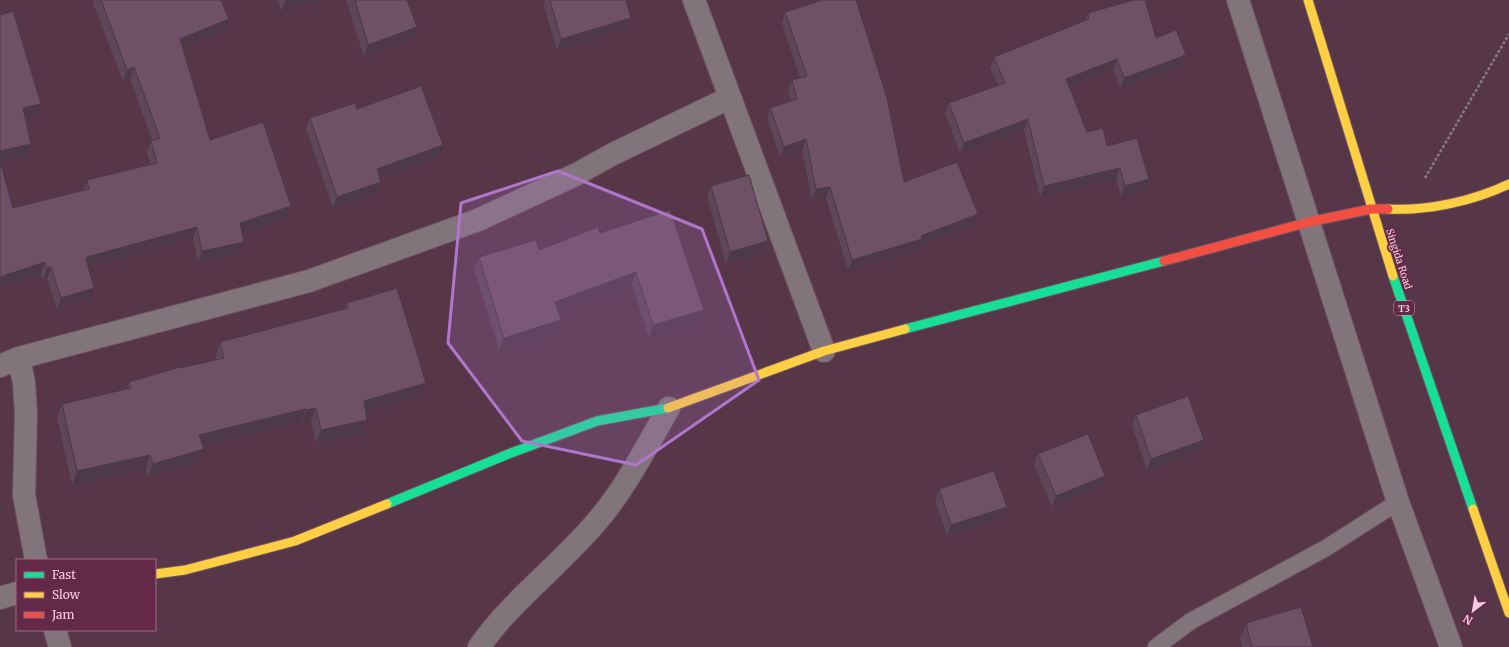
<svg xmlns="http://www.w3.org/2000/svg" width="1509" height="647" viewBox="0 0 1509 647" font-family="Merriweather,serif">
<style>
.lines{fill:none;stroke-linecap:round;stroke-linejoin:round}
.lane-casing{stroke:#705462;stroke-width:18}
.street-casing{stroke:#705462;stroke-width:24}
.fast-casing{stroke:#705462;stroke-width:11}
.slow-casing{stroke:#705462;stroke-width:11}
.jam-casing{stroke:#705462;stroke-width:11}
.path{stroke:#8a7982;stroke-width:2.5;stroke-dasharray:3 2;stroke-linecap:butt}
.lane{stroke:#82747b;stroke-width:16}
.street{stroke:#82747b;stroke-width:22}
.fast{stroke:#16e098;stroke-width:9}
.slow{stroke:#ffcf43;stroke-width:9}
.jam{stroke:#f24e42;stroke-width:9}
.wall{fill:#5f4658}
.shaded-wall{fill:#4d3947}
.building{fill:#6e5166;stroke:#4d3947}
.marked{fill:#b175cd;fill-opacity:0.2;stroke:#b175cd;stroke-width:3;stroke-linejoin:round}
.labels{text-anchor:middle;dominant-baseline:central;stroke-width:4;stroke-linejoin:round;paint-order:stroke}
.shield{fill:#642848;stroke:#c99cb2;stroke-width:1}
.shield-label{font-size:9px;font-weight:bold;fill:#f4cedf}
.street-label{font-size:10px;fill:#f4cedf;stroke:#642848}
</style>
<rect width="100%" height="100%" fill="#563647"/>
<g class="lines">
<g class="lane-casing">
<path id="lane" d="M 1156,647 L 1191,621 L 1326,548 L 1398,502"/>
</g>
<g class="street-casing">
<path id="street" d="M 694,0 L 824,351
M 1238,0 L 1398,502 L 1451,647
M 19,358 L 24,383 L 26,414 L 24,495 L 36,560
M 0,366 L 19,358 L 309,281 L 478,220 L 577,174 L 613,154 L 729,98
M 0,598 L 17,593
M 55,630 L 60,647
M 479,647 C 514,597 565,562 603,514 C 629,482 648,443 669,408"/>
</g>
<g class="fast-casing">
<path id="fast" d="M 1393,276 L 1473,509
M 905,329 L 1164,261
M 387,504 L 511,453 L 597,421 L 668,408"/>
</g>
<g class="slow-casing">
<path id="slow" d="M 1308,0 L 1393,276
M 1388,209 C 1429,211 1473,201 1509,184
M 668,408 L 824,351 L 905,329
M 1473,509 L 1509,613
M 155,574 L 185,570 L 295,541 L 387,504"/>
</g>
<g class="jam-casing">
<path id="jam" d="M 1164,261 L 1309,222 L 1371,209 L 1388,209"/>
</g>
<path class="path" d="M 1425,178 L 1509,34"/>
<use href="#lane" class="lane"/>
<use href="#street" class="street"/>
<use href="#fast" class="fast"/>
<use href="#slow" class="slow"/>
<use href="#jam" class="jam"/>
</g>
<path class="wall" d="M 95,0 L 221,0 L 229,19 L 224,30 L 182,48 L 210,140 L 287,218 L 242,233 L 239,253 L 198,263 L 193,238 L 88,267 L 90,299 L 57,309 L 47,279 L 43,280 L 41,274 L 0,288 L 0,15 L 41,104 L 36,115 L 25,118 L 31,144 L 27,155 L 0,161 L 13,208 L 83,191 L 87,180 L 150,165 L 147,152 L 151,141 L 152,140 L 130,79 L 123,81 L 93,3 Z
M 278,0 L 317,0 L 281,11 Z
M 346,0 L 407,0 L 413,39 L 364,57 Z
M 544,0 L 626,0 L 631,18 L 627,29 L 557,50 L 544,6 L 545,2 Z
M 785,12 L 904,182 L 974,225 L 920,246 L 918,250 L 848,270 L 826,198 L 812,200 L 802,150 L 780,157 L 767,118 L 770,108 L 791,101 L 788,91 L 792,80 L 800,78 L 782,23 Z
M 1088,13 L 1156,38 L 1182,66 L 1120,88 L 1113,69 L 1069,87 L 1087,132 L 1107,146 L 1149,179 L 1145,190 L 1121,196 L 1116,179 L 1040,197 L 1024,130 L 960,153 L 945,113 L 949,103 L 998,85 L 990,68 L 994,57 L 1085,21 Z
M 357,109 L 439,156 L 380,178 L 381,182 L 377,193 L 333,208 L 306,129 L 310,118 Z
M 711,186 L 768,241 L 764,252 L 726,263 L 707,197 Z
M 600,233 L 704,310 L 699,323 L 649,338 L 632,285 L 558,312 L 556,333 L 499,350 L 474,269 L 479,257 L 539,250 Z
M 347,303 L 421,396 L 366,412 L 363,433 L 316,443 L 311,421 L 301,424 L 301,422 L 203,446 L 199,463 L 148,477 L 146,469 L 72,485 L 57,417 L 62,404 L 126,390 L 129,382 L 216,359 L 216,355 L 220,342 L 344,309 Z
M 1136,415 L 1200,451 L 1147,470 L 1132,426 Z
M 1038,454 L 1101,487 L 1052,507 L 1034,465 Z
M 939,489 L 1007,507 L 1003,518 L 947,536 L 935,500 Z
M 1246,623 L 1313,647 L 1242,647 L 1240,639 Z"/>
<path class="shaded-wall" d="M 286,0 L 317,0 L 281,11 Z
M 631,18 L 627,29 L 557,50 L 561,39 Z
M 229,19 L 224,30 L 176,51 L 180,39 Z
M 417,27 L 413,39 L 364,57 L 368,45 Z
M 1186,55 L 1182,66 L 1120,88 L 1124,78 Z
M 1117,59 L 1113,69 L 1062,90 L 1066,79 Z
M 134,67 L 130,79 L 123,81 L 127,70 Z
M 41,104 L 36,115 L 19,120 L 23,108 Z
M 1028,119 L 1024,130 L 960,153 L 964,143 Z
M 806,139 L 802,150 L 780,157 L 784,147 Z
M 31,144 L 27,155 L 0,161 L 0,151 Z
M 443,145 L 439,156 L 373,180 L 377,169 Z
M 1120,168 L 1116,179 L 1040,197 L 1044,186 Z
M 1149,179 L 1145,190 L 1121,196 L 1125,186 Z
M 381,182 L 377,193 L 333,208 L 337,197 Z
M 830,187 L 826,198 L 812,200 L 816,189 Z
M 291,206 L 287,218 L 235,235 L 240,223 Z
M 978,214 L 974,225 L 920,246 L 918,250 L 848,270 L 852,260 L 921,236 Z
M 197,227 L 193,238 L 83,268 L 86,259 L 87,257 Z
M 768,241 L 764,252 L 726,263 L 730,252 Z
M 244,242 L 239,253 L 198,263 L 202,251 Z
M 45,262 L 41,274 L 0,288 L 0,277 Z
M 51,267 L 47,279 L 43,280 L 47,268 Z
M 636,272 L 632,285 L 551,315 L 555,302 Z
M 94,288 L 90,299 L 57,309 L 61,298 Z
M 704,310 L 699,323 L 649,338 L 653,325 Z
M 561,320 L 556,333 L 499,350 L 504,338 Z
M 426,383 L 421,396 L 359,414 L 364,401 Z
M 316,408 L 311,421 L 301,424 L 306,410 Z
M 305,409 L 301,422 L 195,448 L 199,435 Z
M 367,420 L 363,433 L 316,443 L 321,430 Z
M 1204,440 L 1200,451 L 1147,470 L 1151,459 Z
M 204,449 L 199,463 L 148,477 L 153,464 Z
M 150,455 L 146,469 L 72,485 L 77,471 Z
M 1105,476 L 1101,487 L 1052,507 L 1056,496 Z
M 1007,507 L 1003,518 L 947,536 L 951,525 Z"/>
<path class="building" d="M 101,0 L 221,0 L 229,19 L 180,39 L 210,140 L 263,122 L 291,206 L 240,223 L 244,242 L 202,251 L 197,227 L 87,257 L 86,259 L 94,288 L 61,298 L 51,267 L 47,268 L 45,262 L 0,277 L 0,161 L 13,208 L 89,189 L 87,180 L 157,163 L 151,141 L 160,138 L 134,67 L 127,70 Z
M 355,0 L 407,0 L 417,27 L 368,45 Z
M 550,0 L 626,0 L 631,18 L 561,39 Z
M 823,0 L 856,0 L 887,98 L 904,182 L 957,162 L 978,214 L 921,236 L 922,239 L 852,260 L 830,187 L 816,189 L 806,139 L 784,147 L 770,108 L 797,99 L 792,80 L 807,76 L 785,12 Z
M 1134,0 L 1145,0 L 1156,38 L 1176,30 L 1186,55 L 1124,78 L 1117,59 L 1066,79 L 1087,132 L 1103,128 L 1107,146 L 1137,138 L 1149,179 L 1125,186 L 1120,168 L 1044,186 L 1028,119 L 964,143 L 949,103 L 1005,83 L 994,57 L 1089,19 L 1088,13 Z
M 13,11 L 41,104 L 23,108 L 31,144 L 0,151 L 0,15 Z
M 421,86 L 443,145 L 377,169 L 381,182 L 337,197 L 310,118 L 355,103 L 357,109 Z
M 749,175 L 768,241 L 730,252 L 711,186 Z
M 670,210 L 704,310 L 653,325 L 636,272 L 555,302 L 561,320 L 504,338 L 479,257 L 536,240 L 539,250 L 598,227 L 600,233 Z
M 397,288 L 426,383 L 364,401 L 367,420 L 321,430 L 316,408 L 306,410 L 305,409 L 199,435 L 204,449 L 153,464 L 150,455 L 77,471 L 62,404 L 131,388 L 129,382 L 180,367 L 180,368 L 224,358 L 220,342 L 348,308 L 347,303 Z
M 1188,396 L 1204,440 L 1151,459 L 1136,415 Z
M 1088,434 L 1105,476 L 1056,496 L 1038,454 Z
M 994,471 L 1007,507 L 951,525 L 939,489 Z
M 1301,607 L 1313,647 L 1252,647 L 1246,623 Z"/>
<path class="marked" d="M 558,171 L 702,229 L 759,380 L 636,465 L 522,441 L 448,343 L 461,203 Z"/>
<g class="labels">
<rect class="shield" x="1394" y="301" width="20" height="14" rx="3"/>
<g class="shield-label">
<text x="1404" y="308">T3</text>
</g>
<g class="street-label">
<text transform="translate(1399 259) rotate(72)">Singida Road</text>
</g>
</g>
<rect x="16" y="559" width="140" height="72" fill="#642848" stroke="#9e6a84"/>
<rect x="24" y="572" width="20" height="6" fill="#16e098" stroke="#9e6a84"/>
<text x="52" y="579" font-size="12" fill="#f4cedf">Fast</text>
<rect x="24" y="592" width="20" height="6" fill="#ffcf43" stroke="#9e6a84"/>
<text x="52" y="599" font-size="12" fill="#f4cedf">Slow</text>
<rect x="24" y="612" width="20" height="6" fill="#f24e42" stroke="#9e6a84"/>
<text x="52" y="619" font-size="12" fill="#f4cedf">Jam</text>
<g transform="translate(1473 611) rotate(211)" stroke="#642848" stroke-width="3" paint-order="stroke">
<path d="M0-3L7 15L0 10L-7 15Z" fill="#f4cedf"/>
<text y="-6" font-size="11" font-weight="bold" text-anchor="middle" fill="#f4cedf">N</text>
</g>
</svg>
